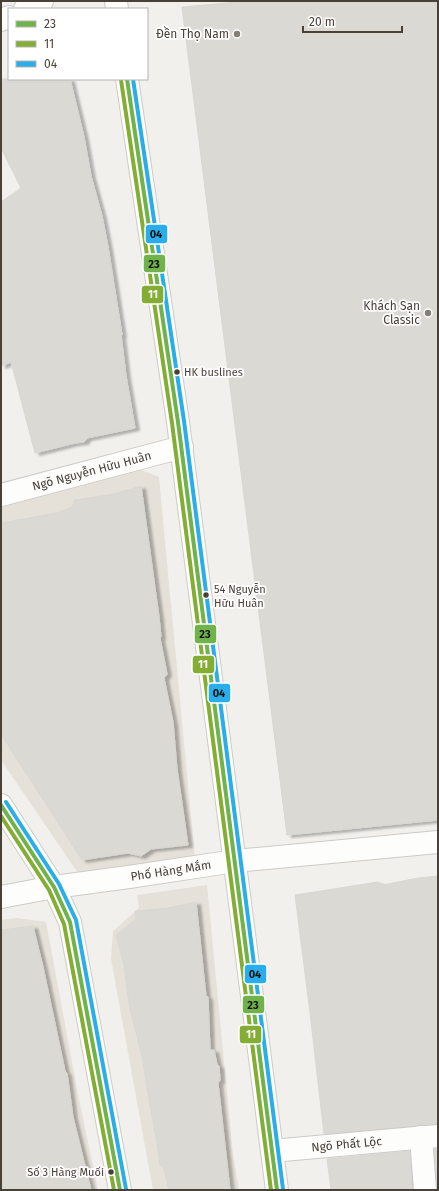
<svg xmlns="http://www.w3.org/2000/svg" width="439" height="1191" viewBox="0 0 439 1191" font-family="'Fira Sans',sans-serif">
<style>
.residential{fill:#e5e1d9}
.building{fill:#dbd9d4;stroke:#d9d7d2;filter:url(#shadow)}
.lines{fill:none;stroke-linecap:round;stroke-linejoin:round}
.minor-casing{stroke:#cdcbc7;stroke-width:24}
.minor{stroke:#fdfdfc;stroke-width:22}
.bus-1-casing{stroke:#fff;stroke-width:7}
.bus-2-casing{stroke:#fff;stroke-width:7}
.bus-3-casing{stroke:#fff;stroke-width:7}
.bus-1{stroke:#71b34b;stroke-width:4}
.bus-2{stroke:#83ae33;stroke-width:4}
.bus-3{stroke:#2aaeeb;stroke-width:4}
.poi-dot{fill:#837e77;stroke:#fff;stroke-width:1.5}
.bus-dot{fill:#484138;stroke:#fff;stroke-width:1.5}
.labels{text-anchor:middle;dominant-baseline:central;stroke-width:3.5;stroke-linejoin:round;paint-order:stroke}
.bus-label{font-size:11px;fill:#484138;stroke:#fff;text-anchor:start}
.poi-label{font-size:12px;fill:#484138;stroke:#fff;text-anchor:end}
.street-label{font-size:12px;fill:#484138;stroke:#fff}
.line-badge{stroke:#fff;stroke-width:1.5}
.badge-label{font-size:11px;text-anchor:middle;font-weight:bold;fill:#fff}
.pale-badge-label{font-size:11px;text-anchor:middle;font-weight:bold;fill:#111}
</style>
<defs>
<filter id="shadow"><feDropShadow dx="4.5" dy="2.5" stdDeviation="1" flood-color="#0004"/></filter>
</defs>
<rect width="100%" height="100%" fill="#f1f0ec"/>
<path class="residential" d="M 139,469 L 159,477 L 195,859 L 80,876 L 1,760 L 1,503 Z
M 207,885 L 233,1154 L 239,1190 L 153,1190 L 111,959 L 113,931 L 139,908 L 137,895 Z
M 17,918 L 46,922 L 78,1094 L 98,1190 L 1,1190 L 1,920 Z"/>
<path class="building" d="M 249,1 L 438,1 L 438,820 L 287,835 L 182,7 Z
M 1,79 L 70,79 L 84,137 L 91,176 L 102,216 L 108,247 L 122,335 L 121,335 L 126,376 L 135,428 L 87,438 L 84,442 L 75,443 L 35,453 L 11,362 L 1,366 L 1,202 L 21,188 L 1,148 Z
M 141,486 L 159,617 L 161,637 L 160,638 L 167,674 L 164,678 L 173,722 L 177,769 L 188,845 L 151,849 L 141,856 L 128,853 L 82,860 L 1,734 L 1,523 L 57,513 L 72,507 L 75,500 L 114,494 Z
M 438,876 L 438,1124 L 324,1134 L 310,1013 L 295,895 L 378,882 L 383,885 L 418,878 Z
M 196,902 L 206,996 L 208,997 L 210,1050 L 214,1050 L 217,1064 L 219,1066 L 220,1080 L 218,1083 L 230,1190 L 169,1190 L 164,1168 L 160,1165 L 157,1143 L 147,1089 L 142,1056 L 129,1004 L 124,965 L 116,935 L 136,919 L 135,911 L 168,908 Z
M 33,926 L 43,967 L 65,1071 L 67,1073 L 73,1117 L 91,1190 L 1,1190 L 1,930 Z
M 434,1149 L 438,1149 L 438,1190 L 437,1190 Z
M 410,1151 L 412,1190 L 331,1190 L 327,1159 Z"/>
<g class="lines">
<g class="minor-casing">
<g id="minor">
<path d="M 116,1 L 117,9"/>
<path d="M 25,9 L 42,1"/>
<path d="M 1,20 L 9,17"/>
<path d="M 127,79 L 178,422 L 277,1190"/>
<path id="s1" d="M 1,495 L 182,447"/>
<path d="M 1,805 L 54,887 L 70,922 L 120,1190"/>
<path id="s2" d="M 1,897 L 54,887 L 129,877 L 235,861 L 438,842"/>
<path d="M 421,1137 L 425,1190"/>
<path id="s3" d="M 272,1151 L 438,1136"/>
</g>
</g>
<use href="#minor" class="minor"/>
<g class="bus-1-casing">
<path id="bus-1" d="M 127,79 L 178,422 L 277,1190
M 1,805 L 54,887 L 70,922 L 120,1190"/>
</g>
<g class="bus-2-casing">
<path id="bus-2" d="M 121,80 L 172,423 L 271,1190
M 1,816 L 49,890 L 64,924 L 114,1190"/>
</g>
<g class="bus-3-casing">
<path id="bus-3" d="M 133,79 L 184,421 L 283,1189
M 6,802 L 59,884 L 76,920 L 126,1189"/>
</g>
<use href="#bus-1" class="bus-1"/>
<use href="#bus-2" class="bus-2"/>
<use href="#bus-3" class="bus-3"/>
</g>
<g class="poi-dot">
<circle cx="237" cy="34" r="4"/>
<circle cx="428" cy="313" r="4"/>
</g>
<g class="bus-dot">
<circle cx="177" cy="372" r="3.5"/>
<circle cx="206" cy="595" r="3.5"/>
<circle cx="111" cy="1172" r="3.5"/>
</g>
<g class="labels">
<g class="bus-label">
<text x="184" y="372">HK buslines</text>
<text x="214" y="589">54 Nguyễn<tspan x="214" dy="14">Hữu Huân</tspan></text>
<text x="104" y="1172" text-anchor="end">Số 3 Hàng Muối</text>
</g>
<g class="poi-label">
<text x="229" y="34">Đền Thọ Nam</text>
<text x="420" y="306">Khách Sạn<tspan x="420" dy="14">Classic</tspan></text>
</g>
<g class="street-label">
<text stroke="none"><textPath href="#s1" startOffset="94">Ngõ Nguyễn Hữu Huân</textPath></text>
<text stroke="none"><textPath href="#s2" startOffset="172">Phố Hàng Mắm</textPath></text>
<text stroke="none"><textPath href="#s3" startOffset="75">Ngõ Phất Lộc</textPath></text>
</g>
</g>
<g class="line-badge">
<rect x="145" y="224" width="23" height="20" rx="4" fill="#2aaeeb"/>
<rect x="143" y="254" width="23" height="19" rx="4" fill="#71b34b"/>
<rect x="141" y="285" width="23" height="19" rx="4" fill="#83ae33"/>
<rect x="194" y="624" width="23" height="20" rx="4" fill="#71b34b"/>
<rect x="192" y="655" width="23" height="19" rx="4" fill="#83ae33"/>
<rect x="208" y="683" width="23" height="20" rx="4" fill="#2aaeeb"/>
<rect x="244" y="964" width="23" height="20" rx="4" fill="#2aaeeb"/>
<rect x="242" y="995" width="23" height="19" rx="4" fill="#71b34b"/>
<rect x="239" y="1025" width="23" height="19" rx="4" fill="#83ae33"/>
</g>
<g class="badge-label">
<text x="153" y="298">11</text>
<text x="203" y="668">11</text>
<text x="251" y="1038">11</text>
</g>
<g class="pale-badge-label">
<text x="156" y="238">04</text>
<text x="154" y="268">23</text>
<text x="205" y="638">23</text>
<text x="219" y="697">04</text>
<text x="255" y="978">04</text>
<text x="253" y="1009">23</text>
</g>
<rect width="439" height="1191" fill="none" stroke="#484138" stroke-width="4"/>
<rect x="8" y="8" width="140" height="72" fill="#ffffff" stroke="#b6b3af"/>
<rect x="16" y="21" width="20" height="6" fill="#71b34b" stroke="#b6b3af"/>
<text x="44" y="28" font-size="12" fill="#484138">23</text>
<rect x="16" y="41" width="20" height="6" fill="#83ae33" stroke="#b6b3af"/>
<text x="44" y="48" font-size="12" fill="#484138">11</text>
<rect x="16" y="61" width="20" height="6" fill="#2aaeeb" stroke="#b6b3af"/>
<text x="44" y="68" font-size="12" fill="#484138">04</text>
<path d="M303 26v6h99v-6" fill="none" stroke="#484138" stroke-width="2"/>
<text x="309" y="26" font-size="12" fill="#484138" stroke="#ffffff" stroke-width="3" paint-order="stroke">20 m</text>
</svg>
